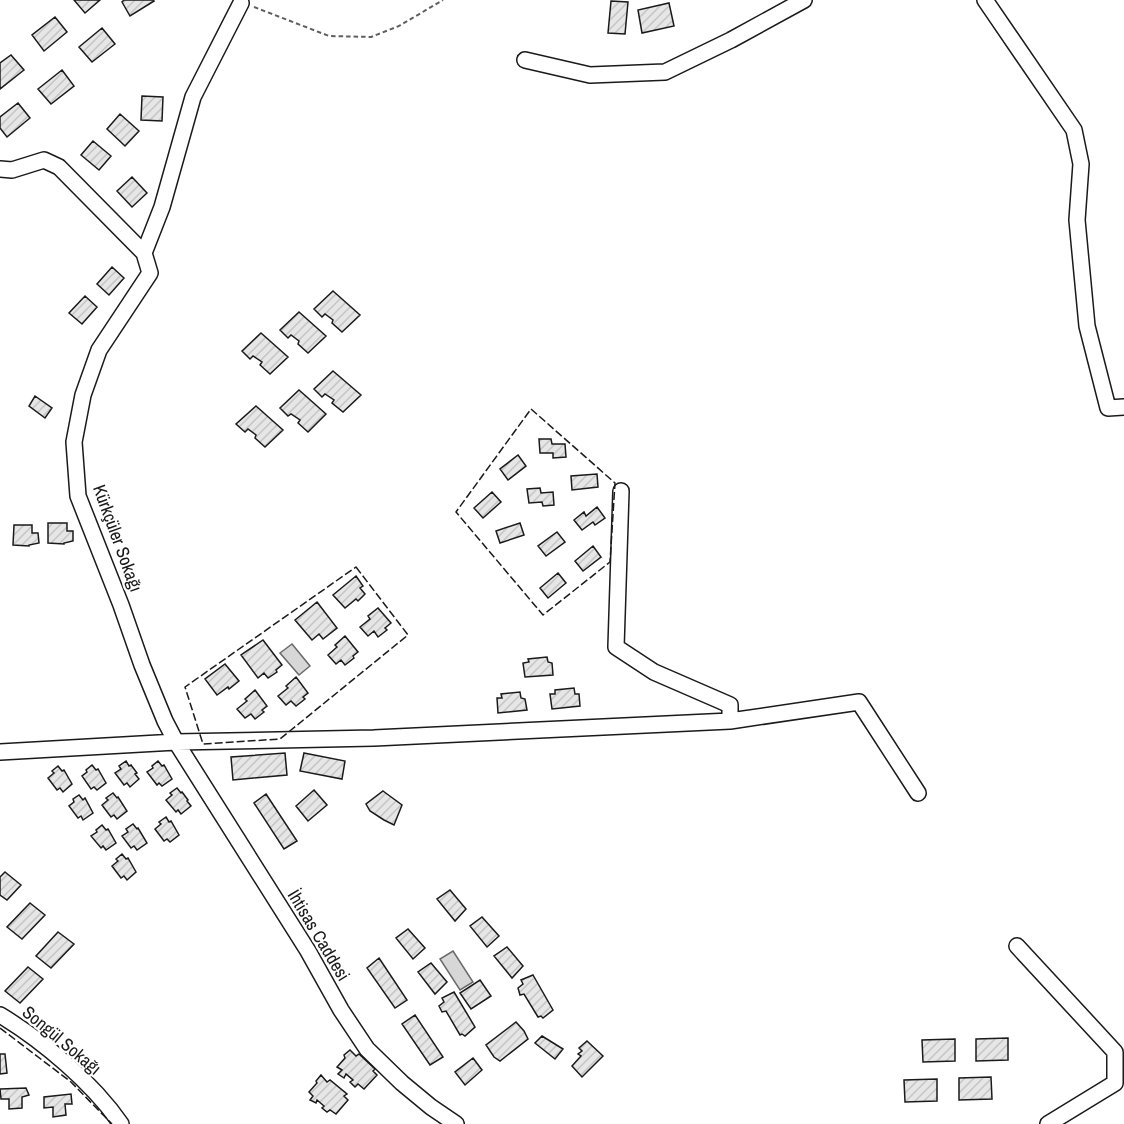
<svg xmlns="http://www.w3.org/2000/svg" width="1124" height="1124" viewBox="0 0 1124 1124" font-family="'Archivo Narrow',sans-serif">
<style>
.water{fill:#d7d7d7;stroke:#6a6a6a;stroke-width:1.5}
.building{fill:url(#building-hatch);stroke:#1a1a1a;stroke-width:1.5}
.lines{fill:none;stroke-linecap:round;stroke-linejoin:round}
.minor-casing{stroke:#1a1a1a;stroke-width:18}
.path{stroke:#5f5f5f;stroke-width:2;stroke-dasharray:4.5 3;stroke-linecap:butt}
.minor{stroke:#fff;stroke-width:15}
.fence{stroke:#1a1a1a;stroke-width:1.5;stroke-dasharray:8 3;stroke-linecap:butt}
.labels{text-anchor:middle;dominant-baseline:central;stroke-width:4.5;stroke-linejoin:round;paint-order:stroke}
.street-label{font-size:18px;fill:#1a1a1a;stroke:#fff}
</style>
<defs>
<pattern id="building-hatch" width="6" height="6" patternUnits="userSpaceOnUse" patternTransform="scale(1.5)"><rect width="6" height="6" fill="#e6e6e6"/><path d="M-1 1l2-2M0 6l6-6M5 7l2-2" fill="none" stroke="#c5c5c5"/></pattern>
</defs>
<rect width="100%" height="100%" fill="#fff"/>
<path class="water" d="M 292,644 L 310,666 L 299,675 L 280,653 Z
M 453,951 L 473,982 L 460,990 L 440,959 Z"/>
<path class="building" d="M 74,0 L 100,0 L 85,13 Z
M 124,0 L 153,0 L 154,1 L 130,16 L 122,2 Z
M 611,1 L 628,2 L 625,34 L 608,33 Z
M 669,3 L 674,26 L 642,33 L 638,10 Z
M 55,17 L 67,32 L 44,51 L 32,35 Z
M 102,28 L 115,44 L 92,62 L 79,47 Z
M 11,55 L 24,70 L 0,89 L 0,63 Z
M 62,70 L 74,86 L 51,104 L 38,89 Z
M 142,96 L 163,97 L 162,121 L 141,120 Z
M 18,103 L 30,118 L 7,137 L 0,128 L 0,117 Z
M 120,114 L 139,131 L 125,146 L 107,129 Z
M 93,141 L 111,156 L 99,170 L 81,155 Z
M 132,177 L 147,193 L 132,207 L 117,191 Z
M 112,267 L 124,278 L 109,295 L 97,284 Z
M 333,291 L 360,315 L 342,332 L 332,323 L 333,320 L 325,314 L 322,317 L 314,309 Z
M 85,296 L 97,307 L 82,324 L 69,313 Z
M 299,312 L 326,336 L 308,353 L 298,344 L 299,341 L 291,335 L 288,338 L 280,330 Z
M 261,333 L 288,357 L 270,374 L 260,365 L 262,362 L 253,356 L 250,359 L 242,351 Z
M 333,371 L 361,395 L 343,412 L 332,403 L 334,400 L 325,394 L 322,397 L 314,389 Z
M 299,390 L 326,414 L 308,432 L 298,423 L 300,420 L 291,414 L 288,416 L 280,408 Z
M 35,396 L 52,408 L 45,418 L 29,406 Z
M 256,406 L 283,430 L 265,447 L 255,438 L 256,435 L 248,429 L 245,432 L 236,424 Z
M 539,439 L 551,439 L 552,444 L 565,444 L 566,457 L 553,458 L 553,453 L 540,453 Z
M 518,455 L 526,466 L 508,480 L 500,469 Z
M 597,474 L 598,487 L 572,490 L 571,476 Z
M 540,488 L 541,493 L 553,492 L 554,505 L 543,506 L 542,502 L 529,503 L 527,489 Z
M 492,492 L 501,502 L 483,518 L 474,508 Z
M 597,507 L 605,518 L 595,525 L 593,522 L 582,530 L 574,520 L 584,512 L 586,516 Z
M 48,523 L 67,523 L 67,531 L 73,531 L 73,541 L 64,543 L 64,544 L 48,543 Z
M 520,523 L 524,535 L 500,543 L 496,531 Z
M 14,525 L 32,525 L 32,533 L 38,533 L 39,543 L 29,545 L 29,546 L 13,545 Z
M 557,532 L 565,542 L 546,556 L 538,546 Z
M 593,546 L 601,557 L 583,571 L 575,561 Z
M 558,573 L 566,583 L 548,598 L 540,588 Z
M 356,576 L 363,586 L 360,588 L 365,594 L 358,601 L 356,599 L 345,608 L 333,595 Z
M 317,602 L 337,628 L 323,639 L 319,634 L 312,640 L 295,620 Z
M 378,608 L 391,623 L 385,628 L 387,630 L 378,637 L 374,631 L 368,636 L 360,627 L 370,619 L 368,616 Z
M 345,636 L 358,652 L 353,656 L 354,658 L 345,665 L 341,660 L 336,664 L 328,655 L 337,647 L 335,645 Z
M 263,640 L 282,665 L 276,670 L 277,672 L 268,678 L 264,673 L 258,678 L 241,655 Z
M 547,657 L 548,662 L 552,663 L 553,675 L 525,677 L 523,663 L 529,662 L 528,659 Z
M 225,664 L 239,681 L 229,689 L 228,687 L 217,695 L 205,679 Z
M 296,677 L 308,693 L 303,697 L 305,699 L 296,706 L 291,701 L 286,705 L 278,696 L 288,688 L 286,686 Z
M 574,688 L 575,694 L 579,694 L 580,706 L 552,709 L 550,694 L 555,694 L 555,690 Z
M 255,690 L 267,706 L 262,710 L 264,712 L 255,719 L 251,714 L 245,718 L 237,709 L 247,701 L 245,699 Z
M 520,692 L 521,698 L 525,699 L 527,710 L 498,713 L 497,698 L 502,698 L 501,694 Z
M 285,753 L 287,775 L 233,780 L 231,757 Z
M 304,753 L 345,761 L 342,779 L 300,771 Z
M 126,761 L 129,766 L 131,765 L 137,773 L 135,774 L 139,779 L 130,787 L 127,783 L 124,785 L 115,773 L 121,769 L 119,766 Z
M 158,761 L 162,766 L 164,765 L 172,779 L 162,786 L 159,783 L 157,785 L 147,772 L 153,768 L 152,766 Z
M 92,765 L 96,770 L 98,769 L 106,783 L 97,790 L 94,787 L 91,789 L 82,776 L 87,772 L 86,770 Z
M 58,766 L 62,771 L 64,770 L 72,784 L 63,792 L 60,788 L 57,790 L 48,778 L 54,773 L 52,771 Z
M 177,788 L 181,793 L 182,792 L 188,800 L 187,801 L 191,806 L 181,814 L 178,810 L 176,812 L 166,800 L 172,795 L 170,793 Z
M 314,790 L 327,805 L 308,821 L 296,806 Z
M 383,791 L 402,805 L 394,825 L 384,820 L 370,811 L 366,804 Z
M 113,793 L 117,798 L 118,797 L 127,811 L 117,819 L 114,815 L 111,817 L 102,805 L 108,800 L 106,798 Z
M 266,794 L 297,841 L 284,849 L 254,803 Z
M 79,795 L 83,800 L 85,798 L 93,813 L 83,820 L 81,816 L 78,818 L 69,806 L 74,802 L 73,799 Z
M 166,817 L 169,822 L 171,821 L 179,835 L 170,842 L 167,839 L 164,841 L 155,829 L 161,824 L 159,822 Z
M 133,824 L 137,829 L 138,828 L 147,843 L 137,850 L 134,846 L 131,848 L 122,836 L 128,832 L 126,829 Z
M 102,825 L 106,830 L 108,829 L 116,843 L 106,850 L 103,846 L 101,848 L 91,836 L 97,832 L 96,830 Z
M 122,854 L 126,859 L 128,858 L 136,872 L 127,880 L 124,876 L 121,878 L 112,866 L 118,861 L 116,859 Z
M 5,872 L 21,885 L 7,900 L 0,895 L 0,877 Z
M 450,890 L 466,909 L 455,921 L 437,899 Z
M 30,903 L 45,915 L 22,939 L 7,927 Z
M 482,917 L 499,936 L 487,947 L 470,926 Z
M 408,929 L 425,948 L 413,959 L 396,938 Z
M 58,932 L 74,944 L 51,968 L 36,956 Z
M 507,947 L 523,966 L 512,978 L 494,956 Z
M 379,958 L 407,1000 L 395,1008 L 367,968 Z
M 431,963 L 447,982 L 435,994 L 418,972 Z
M 28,967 L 43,979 L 20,1003 L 5,991 Z
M 533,975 L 553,1010 L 543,1018 L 541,1016 L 538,1017 L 524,994 L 520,995 L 518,988 L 523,984 L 521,980 Z
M 480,980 L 491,996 L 471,1009 L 460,993 Z
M 454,992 L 475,1027 L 465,1036 L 462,1034 L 460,1035 L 446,1011 L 442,1012 L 439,1006 L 444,1002 L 442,998 Z
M 415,1015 L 443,1057 L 430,1065 L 402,1024 Z
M 516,1022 L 524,1031 L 528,1039 L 500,1061 L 494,1057 L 486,1045 Z
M 542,1036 L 563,1049 L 555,1059 L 535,1043 Z
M 1008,1038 L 1008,1060 L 976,1061 L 976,1039 Z
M 955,1039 L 955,1061 L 923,1062 L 922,1040 Z
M 587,1041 L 603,1056 L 582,1077 L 572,1066 L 581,1056 L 578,1054 L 582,1051 L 579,1048 Z
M 350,1050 L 356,1056 L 359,1054 L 375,1069 L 373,1071 L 377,1075 L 364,1089 L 358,1084 L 355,1087 L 350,1082 L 353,1080 L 346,1074 L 344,1078 L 338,1074 L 342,1070 L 337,1067 L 345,1058 L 344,1055 Z
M 0,1054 L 5,1054 L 7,1073 L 0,1074 Z
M 473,1058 L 482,1070 L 465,1085 L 455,1072 Z
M 321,1075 L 327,1082 L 330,1080 L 347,1094 L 344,1096 L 348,1100 L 336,1114 L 330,1110 L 327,1112 L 322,1108 L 324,1106 L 317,1100 L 316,1103 L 310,1100 L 313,1096 L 309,1092 L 317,1083 L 316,1081 Z
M 991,1077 L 992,1099 L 959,1100 L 959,1078 Z
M 937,1079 L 937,1101 L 905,1102 L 904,1080 Z
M 26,1088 L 29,1095 L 22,1097 L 22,1108 L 9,1109 L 9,1099 L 1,1099 L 0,1089 Z
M 71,1094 L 72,1104 L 65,1104 L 66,1115 L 53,1117 L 53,1107 L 44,1108 L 44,1097 Z"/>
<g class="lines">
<g class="minor-casing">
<path id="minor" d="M 985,0 L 1074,130 L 1081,164 L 1077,220 L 1087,326 L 1108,408 L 1124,407
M 525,60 L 590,75 L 665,72 L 731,40 L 804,0
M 0,169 L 12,170 L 44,160 L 59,167 L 144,253 L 150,273 L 99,350 L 83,395 L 74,442 L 78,496 L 121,605 L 142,665 L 165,721 L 176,742 L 308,951 L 341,1010 L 367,1049 L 402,1083 L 431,1107 L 456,1124
M 144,253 L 162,207 L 193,97 L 241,3
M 621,491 L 616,647 L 654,672 L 730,705 L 730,721
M 0,752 L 176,742 L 374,738 L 730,721 L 859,702 L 918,793
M 1017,946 L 1115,1052 L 1115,1083 L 1048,1124
M 0,1015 C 43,1041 93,1083 121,1124"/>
</g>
<path class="path" d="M 254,7 L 329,36 L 371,37 L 399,26 L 443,0"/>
<use href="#minor" class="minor"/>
<path class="fence" d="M 531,409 L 615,483 L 610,562 L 543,615 L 456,512 Z
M 356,567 L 408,635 L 280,739 L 203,744 L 185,687 Z
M 0,1028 L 71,1082 L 112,1124"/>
</g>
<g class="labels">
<g class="street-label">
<text transform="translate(118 538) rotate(70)">Kürkçüler Sokağı</text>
<text transform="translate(319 935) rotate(59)">İhtisas Caddesi</text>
<text transform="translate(62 1040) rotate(40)">Songül Sokağı</text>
</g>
</g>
</svg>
